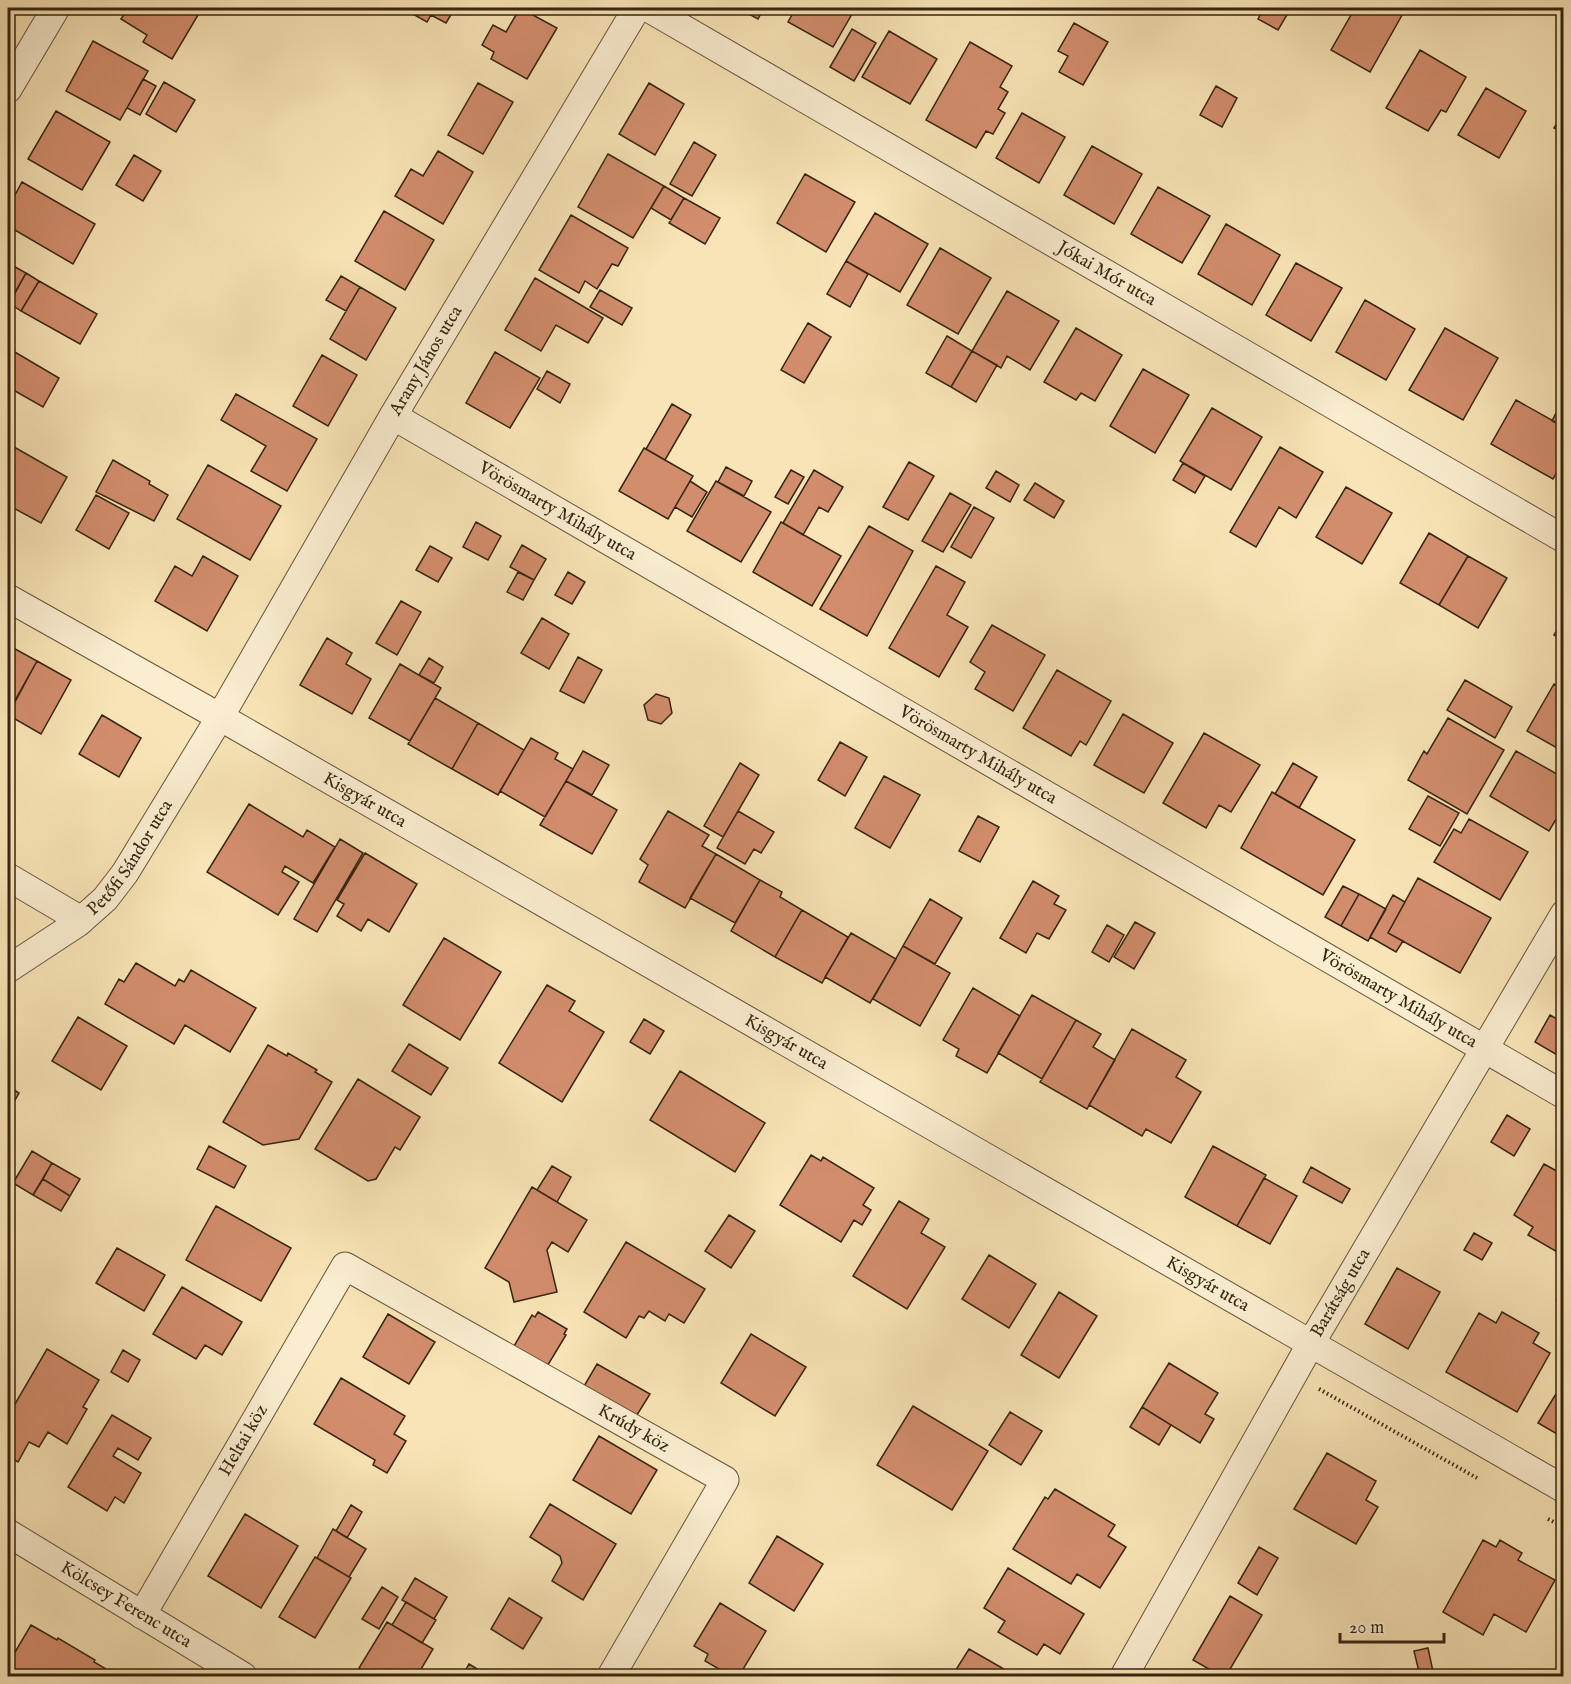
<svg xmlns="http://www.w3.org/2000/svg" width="1571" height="1684" viewBox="0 0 1571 1684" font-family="'IM FELL English',serif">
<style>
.building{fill:#d28d6d;stroke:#362511;stroke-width:1.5}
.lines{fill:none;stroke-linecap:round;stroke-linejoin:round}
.street-casing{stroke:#66553a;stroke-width:29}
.path{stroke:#362511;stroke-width:4;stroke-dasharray:1.5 3;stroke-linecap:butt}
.street{stroke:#faedd0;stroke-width:27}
.labels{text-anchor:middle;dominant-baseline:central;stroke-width:6;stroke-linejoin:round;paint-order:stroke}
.street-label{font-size:18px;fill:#362511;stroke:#faedd0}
</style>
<rect width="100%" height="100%" fill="#f8e4b6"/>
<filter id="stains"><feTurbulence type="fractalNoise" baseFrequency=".00333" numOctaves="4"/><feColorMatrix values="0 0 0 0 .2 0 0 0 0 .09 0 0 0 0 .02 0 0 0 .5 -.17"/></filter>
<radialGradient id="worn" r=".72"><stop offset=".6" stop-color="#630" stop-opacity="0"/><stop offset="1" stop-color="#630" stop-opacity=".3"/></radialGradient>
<path class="building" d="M 128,8 L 185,8 L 198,15 L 172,59 L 143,42 L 147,35 L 121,19 Z
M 402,8 L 455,8 L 446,23 L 431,15 L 427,22 Z
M 520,8 L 557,28 L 527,79 L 491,59 L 494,52 L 482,45 L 493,25 L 506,32 Z
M 738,8 L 764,8 L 758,19 Z
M 796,8 L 840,8 L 852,14 L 833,47 L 788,22 Z
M 1264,8 L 1291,8 L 1278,30 L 1258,19 Z
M 1355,8 L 1406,8 L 1370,72 L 1331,50 Z
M 1074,23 L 1108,42 L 1083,85 L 1059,72 L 1068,56 L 1058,51 Z
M 852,29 L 876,43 L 854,81 L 830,67 Z
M 889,31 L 937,59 L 910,104 L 862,77 Z
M 93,41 L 148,71 L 120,120 L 66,91 Z
M 970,42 L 1012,66 L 1000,87 L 1008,92 L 998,109 L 1005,113 L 993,134 L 986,131 L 976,148 L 926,120 Z
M 1420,50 L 1466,77 L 1446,112 L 1441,110 L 1428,131 L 1386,108 Z
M 143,79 L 156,86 L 140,115 L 127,108 Z
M 164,82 L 195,100 L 176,132 L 146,114 Z
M 478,83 L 513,102 L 483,154 L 448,135 Z
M 649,83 L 684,104 L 655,155 L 619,134 Z
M 1216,86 L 1237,98 L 1222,127 L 1200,115 Z
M 1486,88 L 1526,111 L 1499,158 L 1458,135 Z
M 56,111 L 110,142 L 82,190 L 28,159 Z
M 1564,112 L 1564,133 L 1554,128 Z
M 1022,113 L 1065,137 L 1039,183 L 996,158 Z
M 694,142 L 716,155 L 692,196 L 670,184 Z
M 1092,146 L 1142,174 L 1114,224 L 1064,195 Z
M 438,151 L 473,172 L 443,224 L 395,196 L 411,169 L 423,176 Z
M 608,154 L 664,186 L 633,238 L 578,207 Z
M 134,155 L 161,171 L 143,201 L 116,185 Z
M 805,174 L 855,202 L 826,252 L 777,223 Z
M 22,182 L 95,224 L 73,264 L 8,226 L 8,208 Z
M 664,186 L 684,198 L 671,220 L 651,208 Z
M 1158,187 L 1210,216 L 1182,263 L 1131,234 Z
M 684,198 L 720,218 L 705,244 L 669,223 Z
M 384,211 L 434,240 L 405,290 L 355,261 Z
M 875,213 L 928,244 L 900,292 L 846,261 Z
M 571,215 L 628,248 L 618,266 L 612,264 L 597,289 L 585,281 L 579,293 L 539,270 Z
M 1226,224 L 1280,255 L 1252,305 L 1198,274 Z
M 940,248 L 991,278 L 958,334 L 907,305 Z
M 846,261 L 868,274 L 850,307 L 827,294 Z
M 8,263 L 26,273 L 8,306 Z
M 1296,263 L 1342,288 L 1311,341 L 1266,315 Z
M 26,273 L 39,281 L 21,311 L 9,303 Z
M 341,276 L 360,287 L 346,311 L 326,300 Z
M 535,278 L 603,318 L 588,343 L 556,325 L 541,351 L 505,330 Z
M 39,281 L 97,314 L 80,344 L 21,311 Z
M 360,287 L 396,308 L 366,360 L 330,339 Z
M 600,290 L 632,308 L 622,325 L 590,307 Z
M 1007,291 L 1059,321 L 1030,370 L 1007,356 L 1001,368 L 972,351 Z
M 1365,300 L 1415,329 L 1386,380 L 1336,352 Z
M 1564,307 L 1564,320 L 1558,317 Z
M 808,323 L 831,337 L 804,383 L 781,370 Z
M 1076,328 L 1122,355 L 1095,401 L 1081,393 L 1076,400 L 1044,382 Z
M 1445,328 L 1498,358 L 1463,420 L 1409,390 Z
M 947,336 L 972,351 L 951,387 L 926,373 Z
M 8,348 L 59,378 L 43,407 L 8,387 Z
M 972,351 L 997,365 L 976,402 L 951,387 Z
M 495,352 L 540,378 L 510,428 L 466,403 Z
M 322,355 L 357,375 L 328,426 L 293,406 Z
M 1143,369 L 1189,395 L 1155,453 L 1110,426 Z
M 547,371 L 570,384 L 560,403 L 537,389 Z
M 236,394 L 317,439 L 287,491 L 251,471 L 266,446 L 221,420 Z
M 1516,400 L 1564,427 L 1564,459 L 1553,479 L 1491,444 Z
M 672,404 L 691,415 L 665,460 L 646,449 Z
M 1560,405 L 1564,407 L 1564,427 L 1552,421 Z
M 1212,408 L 1262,437 L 1231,490 L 1180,461 Z
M 14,447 L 67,477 L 41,523 L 8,505 L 8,458 Z
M 1280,447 L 1323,472 L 1296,518 L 1279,507 L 1256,547 L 1230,532 Z
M 644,448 L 693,476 L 668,519 L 619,491 Z
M 113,460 L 150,481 L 149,484 L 168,495 L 154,521 L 96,492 Z
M 909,462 L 934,476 L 908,520 L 883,507 Z
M 1183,463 L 1205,476 L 1195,493 L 1173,480 Z
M 208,465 L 281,506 L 250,560 L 177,519 Z
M 726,467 L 752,481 L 744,496 L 718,482 Z
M 791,470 L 804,477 L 788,504 L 775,497 Z
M 814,470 L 843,487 L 828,512 L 819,507 L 803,535 L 783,523 Z
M 996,471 L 1019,485 L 1010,502 L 986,488 Z
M 690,481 L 707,492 L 692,517 L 675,507 Z
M 716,481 L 771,512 L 741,562 L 687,531 Z
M 1035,483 L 1064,501 L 1054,518 L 1024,500 Z
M 1346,487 L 1392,513 L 1362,564 L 1316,537 Z
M 950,493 L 971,505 L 943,552 L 922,541 Z
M 96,495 L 129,513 L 109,549 L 76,530 Z
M 974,507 L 994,518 L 971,558 L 951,547 Z
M 476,522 L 501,536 L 488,560 L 463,547 Z
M 781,522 L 841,556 L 812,606 L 753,572 Z
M 869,526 L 913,551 L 867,636 L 820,609 Z
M 1429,533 L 1468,556 L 1439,605 L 1400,583 Z
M 522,545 L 546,559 L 534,580 L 510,567 Z
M 430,546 L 452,558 L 438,582 L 416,570 Z
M 203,556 L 238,576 L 207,631 L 155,601 L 175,566 L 192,576 Z
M 1468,556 L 1507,578 L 1478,628 L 1439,605 Z
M 936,566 L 965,582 L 947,615 L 968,627 L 939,677 L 889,648 Z
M 518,572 L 534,580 L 523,600 L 507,592 Z
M 568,572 L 585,582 L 572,604 L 555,595 Z
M 401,601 L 421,612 L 397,655 L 376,643 Z
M 542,618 L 569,634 L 549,669 L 521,653 Z
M 1564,618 L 1564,641 L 1554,635 Z
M 992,625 L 1045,655 L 1013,711 L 975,689 L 985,672 L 970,662 Z
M 327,638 L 352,653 L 346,664 L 371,679 L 352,714 L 300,685 Z
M 8,645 L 37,661 L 8,713 Z
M 578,657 L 602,670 L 584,703 L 560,691 Z
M 429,658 L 443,667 L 434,683 L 419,675 Z
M 37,661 L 71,680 L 41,734 L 8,715 Z
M 400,664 L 441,688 L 410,741 L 369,718 Z
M 1057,670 L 1111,701 L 1086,745 L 1080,741 L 1071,756 L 1023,728 Z
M 1465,680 L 1512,707 L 1495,738 L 1447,710 Z
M 1554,684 L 1564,690 L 1564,752 L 1527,731 Z
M 656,694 L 669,698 L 672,713 L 661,724 L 648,720 L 644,705 Z
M 435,698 L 478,723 L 452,769 L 408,744 Z
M 1123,714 L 1173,743 L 1144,793 L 1094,765 Z
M 102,715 L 141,738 L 119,777 L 79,754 Z
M 1448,718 L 1504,750 L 1467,814 L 1408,780 L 1424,751 L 1427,754 Z
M 478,723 L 524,750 L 498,795 L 452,769 Z
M 1204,733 L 1260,765 L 1231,812 L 1219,805 L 1206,828 L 1163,803 Z
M 531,738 L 558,753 L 555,759 L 573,769 L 545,817 L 500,791 Z
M 840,742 L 867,757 L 845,796 L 818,780 Z
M 583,751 L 609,765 L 592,795 L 566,781 Z
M 1516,751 L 1564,778 L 1564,792 L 1559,799 L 1564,802 L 1564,806 L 1549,831 L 1490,796 Z
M 740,763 L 759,775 L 723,837 L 704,826 Z
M 1293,763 L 1317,777 L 1299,808 L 1275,794 Z
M 884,776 L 920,795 L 890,848 L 855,828 Z
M 566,781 L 617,810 L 592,854 L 540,825 Z
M 1272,792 L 1355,840 L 1323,895 L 1241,848 Z
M 1428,796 L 1459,813 L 1440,846 L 1409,829 Z
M 249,804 L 303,837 L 307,830 L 335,847 L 313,883 L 285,866 L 282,872 L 299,882 L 278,915 L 207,872 Z
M 668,811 L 709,835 L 702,846 L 716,854 L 685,908 L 639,882 L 648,865 L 640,859 Z
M 738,811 L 774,832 L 761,853 L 754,849 L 745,864 L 717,848 Z
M 978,816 L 999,827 L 980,862 L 959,851 Z
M 1469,819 L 1528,852 L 1500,900 L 1434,862 L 1454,829 L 1461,833 Z
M 340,839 L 363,853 L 317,932 L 294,919 Z
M 365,853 L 417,884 L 389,932 L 368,919 L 361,931 L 337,916 L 344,904 L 337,900 Z
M 716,854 L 760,880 L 735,923 L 690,898 Z
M 1418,878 L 1491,918 L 1460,973 L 1388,933 Z
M 760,880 L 782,892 L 780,897 L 802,910 L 775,957 L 731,931 Z
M 1033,881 L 1059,896 L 1054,904 L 1066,910 L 1049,939 L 1037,933 L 1026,953 L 1000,938 Z
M 1343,886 L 1359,894 L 1341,926 L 1325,917 Z
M 1359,894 L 1386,909 L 1368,941 L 1341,926 Z
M 1393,895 L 1405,902 L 1388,933 L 1403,941 L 1396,952 L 1370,937 Z
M 930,899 L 962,918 L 935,964 L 903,946 Z
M 802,910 L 848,937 L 822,983 L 775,957 Z
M 1135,922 L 1155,933 L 1134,969 L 1114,957 Z
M 1107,925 L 1124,935 L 1109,962 L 1092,952 Z
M 851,933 L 896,959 L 870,1003 L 825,977 Z
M 444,938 L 501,972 L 460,1040 L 403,1005 Z
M 903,946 L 950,973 L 920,1026 L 873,999 Z
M 136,963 L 175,986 L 179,979 L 184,982 L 191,970 L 256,1008 L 230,1052 L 185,1025 L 174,1044 L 105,1004 L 119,979 L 124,982 Z
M 547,985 L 575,1001 L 569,1011 L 604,1032 L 562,1102 L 499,1063 Z
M 973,988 L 1020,1016 L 987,1073 L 956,1056 L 959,1049 L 943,1040 Z
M 1032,995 L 1076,1020 L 1042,1079 L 998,1053 Z
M 1550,1015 L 1564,1023 L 1564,1059 L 1535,1042 Z
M 78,1017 L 127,1046 L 101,1090 L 52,1061 Z
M 644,1019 L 664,1031 L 650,1054 L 630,1042 Z
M 1076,1020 L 1101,1034 L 1093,1047 L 1115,1060 L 1087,1109 L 1040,1082 Z
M 1132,1029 L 1186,1060 L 1176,1077 L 1201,1092 L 1171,1143 L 1146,1129 L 1142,1136 L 1089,1105 Z
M 409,1044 L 448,1068 L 431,1095 L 392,1071 Z
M 268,1045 L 287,1056 L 288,1053 L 317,1070 L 315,1072 L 332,1082 L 299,1139 L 263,1145 L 223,1122 Z
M 680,1071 L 765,1123 L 735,1172 L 650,1120 Z
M 358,1079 L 420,1117 L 400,1150 L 395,1147 L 376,1179 L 368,1181 L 315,1149 Z
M 8,1086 L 19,1093 L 8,1113 Z
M 1507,1115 L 1530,1129 L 1514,1156 L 1491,1142 Z
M 209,1146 L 246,1166 L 234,1188 L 197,1169 Z
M 1213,1146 L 1266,1175 L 1237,1226 L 1185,1197 Z
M 32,1151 L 52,1163 L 33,1195 L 13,1183 Z
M 811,1155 L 821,1161 L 823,1157 L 874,1188 L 863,1205 L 871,1210 L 862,1225 L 854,1220 L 841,1242 L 780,1205 Z
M 52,1163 L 80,1179 L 70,1196 L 43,1179 Z
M 1544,1164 L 1564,1175 L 1564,1256 L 1528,1235 L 1533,1227 L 1514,1215 Z
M 552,1166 L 571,1177 L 557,1202 L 537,1190 Z
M 1311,1167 L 1350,1189 L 1342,1203 L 1303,1182 Z
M 1264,1178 L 1297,1196 L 1270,1244 L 1237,1226 Z
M 43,1179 L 70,1196 L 61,1211 L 33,1195 Z
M 532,1187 L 587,1220 L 568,1252 L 552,1242 L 547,1250 L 557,1292 L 514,1302 L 509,1282 L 485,1268 Z
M 899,1201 L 929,1219 L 921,1233 L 945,1247 L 907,1309 L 853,1276 Z
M 216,1206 L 291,1248 L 261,1301 L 186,1260 Z
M 729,1215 L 755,1231 L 731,1268 L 705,1251 Z
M 1474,1233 L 1492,1243 L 1482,1260 L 1464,1250 Z
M 626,1242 L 705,1289 L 684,1323 L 669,1314 L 665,1321 L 649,1311 L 644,1318 L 639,1316 L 626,1338 L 584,1312 Z
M 117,1248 L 165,1275 L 144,1311 L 96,1283 Z
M 989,1255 L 1036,1284 L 1009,1328 L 962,1299 Z
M 1397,1268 L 1440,1292 L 1408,1349 L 1365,1324 Z
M 182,1287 L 242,1322 L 222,1355 L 205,1345 L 196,1359 L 153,1334 Z
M 1564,1287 L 1564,1304 L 1556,1300 Z
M 1059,1292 L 1097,1316 L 1059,1378 L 1021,1355 Z
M 538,1312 L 567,1329 L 564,1334 L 566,1335 L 543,1373 L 510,1353 L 532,1315 L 535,1317 Z
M 1502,1312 L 1539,1333 L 1533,1343 L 1550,1353 L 1517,1412 L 1446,1372 L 1479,1313 L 1496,1323 Z
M 388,1314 L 435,1342 L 409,1384 L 363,1357 Z
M 751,1334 L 806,1367 L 775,1416 L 721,1383 Z
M 47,1349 L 99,1380 L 83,1407 L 87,1409 L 67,1444 L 48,1432 L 39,1447 L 29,1442 L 18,1462 L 8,1456 L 8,1416 Z
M 123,1350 L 140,1360 L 128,1382 L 111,1372 Z
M 1169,1363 L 1218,1393 L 1205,1414 L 1214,1419 L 1200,1443 L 1142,1407 Z
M 597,1364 L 650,1394 L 632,1423 L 580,1393 Z
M 341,1378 L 405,1416 L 394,1434 L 406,1441 L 387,1473 L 373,1465 L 375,1460 L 314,1424 Z
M 1564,1381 L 1564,1438 L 1538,1423 Z
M 913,1406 L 988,1451 L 952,1510 L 877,1465 Z
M 1142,1407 L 1171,1425 L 1159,1445 L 1130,1427 Z
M 1010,1412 L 1042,1431 L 1021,1465 L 989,1445 Z
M 112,1415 L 151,1438 L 138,1460 L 118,1448 L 113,1456 L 141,1473 L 124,1503 L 115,1497 L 107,1511 L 68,1487 Z
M 599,1436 L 657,1470 L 631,1514 L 573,1480 Z
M 1327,1453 L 1376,1481 L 1366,1500 L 1378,1507 L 1356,1544 L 1294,1509 Z
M 1055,1489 L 1115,1525 L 1108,1536 L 1126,1547 L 1100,1588 L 1077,1574 L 1071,1584 L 1013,1549 L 1045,1497 L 1048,1499 Z
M 550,1504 L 616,1544 L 583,1600 L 552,1581 L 562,1563 L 560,1556 L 530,1537 Z
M 351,1505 L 362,1512 L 347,1538 L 336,1531 Z
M 245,1514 L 298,1546 L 261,1608 L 208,1576 Z
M 333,1529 L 366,1549 L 349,1577 L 317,1558 Z
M 777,1536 L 823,1564 L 794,1611 L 749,1583 Z
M 1483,1540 L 1496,1547 L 1500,1540 L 1522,1553 L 1518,1560 L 1555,1580 L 1526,1632 L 1494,1614 L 1483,1635 L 1443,1612 Z
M 1259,1547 L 1278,1558 L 1257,1595 L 1238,1583 Z
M 315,1557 L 351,1578 L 315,1638 L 279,1617 Z
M 1008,1568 L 1084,1614 L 1060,1654 L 1044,1644 L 1037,1655 L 998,1632 L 1005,1621 L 984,1608 Z
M 415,1578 L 447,1597 L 434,1619 L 402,1600 Z
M 382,1587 L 398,1597 L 379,1629 L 362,1619 Z
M 1230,1596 L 1262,1615 L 1226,1676 L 1221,1676 L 1193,1660 Z
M 509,1598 L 542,1618 L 523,1649 L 491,1629 Z
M 406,1602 L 436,1620 L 422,1643 L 392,1625 Z
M 720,1603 L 766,1631 L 739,1676 L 731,1676 L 705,1661 L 708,1654 L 694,1646 Z
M 387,1622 L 433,1649 L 417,1676 L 374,1676 L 359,1668 Z
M 31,1625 L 57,1640 L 58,1638 L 95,1660 L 94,1662 L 118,1676 L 8,1676 L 8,1664 Z
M 1428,1648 L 1434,1676 L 1420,1676 L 1414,1651 Z
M 969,1649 L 1016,1676 L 952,1676 Z
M 469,1664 L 489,1676 L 462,1676 Z"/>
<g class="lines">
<g class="street-casing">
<g id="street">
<path id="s1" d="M 648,8 L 1564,539"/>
<path d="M 8,89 L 56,8"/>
<path id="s2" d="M 393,416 L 1564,1095"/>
<path id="s3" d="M 8,598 L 220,717 L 1564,1489"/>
<path d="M 8,877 L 81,920"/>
<path id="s4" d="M 8,969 L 78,923 L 105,899 L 125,873 L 220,717 L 393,416 L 637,8"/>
<path id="s5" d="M 8,1533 L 243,1676"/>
<path id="s6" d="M 142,1615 L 345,1266 L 725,1480 L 611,1676"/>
<path id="s7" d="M 1124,1676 L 1310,1345 L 1564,914"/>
</g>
</g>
<path class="path" d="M 1319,1389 L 1477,1478
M 1548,1519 L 1564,1527"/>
<use href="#street" class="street"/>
</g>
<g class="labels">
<g class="street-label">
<text stroke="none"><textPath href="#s1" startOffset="530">Jókai Mór utca</textPath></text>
<text stroke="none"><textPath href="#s4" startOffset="747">Arany János utca</textPath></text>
<text stroke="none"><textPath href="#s2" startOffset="190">Vörösmarty Mihály utca</textPath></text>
<text stroke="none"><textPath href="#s2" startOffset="676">Vörösmarty Mihály utca</textPath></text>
<text stroke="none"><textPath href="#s3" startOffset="410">Kisgyár utca</textPath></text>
<text stroke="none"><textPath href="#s4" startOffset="168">Petőfi Sándor utca</textPath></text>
<text stroke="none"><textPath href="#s2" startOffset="1162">Vörösmarty Mihály utca</textPath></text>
<text stroke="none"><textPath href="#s3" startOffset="896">Kisgyár utca</textPath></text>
<text stroke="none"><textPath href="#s3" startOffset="1382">Kisgyár utca</textPath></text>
<text stroke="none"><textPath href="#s7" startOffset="440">Barátság utca</textPath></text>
<text stroke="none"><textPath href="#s6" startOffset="735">Krúdy köz</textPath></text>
<text stroke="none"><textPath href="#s6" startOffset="202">Heltai köz</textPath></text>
<text stroke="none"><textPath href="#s5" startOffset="138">Kölcsey Ferenc utca</textPath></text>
</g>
</g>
<rect width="1571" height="1684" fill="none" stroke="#f8e4b6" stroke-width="30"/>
<rect x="9" y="9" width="1553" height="1666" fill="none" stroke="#362511" stroke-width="3"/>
<rect x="15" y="15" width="1541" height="1654" fill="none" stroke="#362511" stroke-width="1.5"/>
<path d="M1340 1633v9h104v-9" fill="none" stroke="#362511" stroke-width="3"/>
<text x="1349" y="1633" font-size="18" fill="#362511" stroke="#faedd0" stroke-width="4.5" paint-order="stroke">20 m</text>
<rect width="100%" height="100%" filter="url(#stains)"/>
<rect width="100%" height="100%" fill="url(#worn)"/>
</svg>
